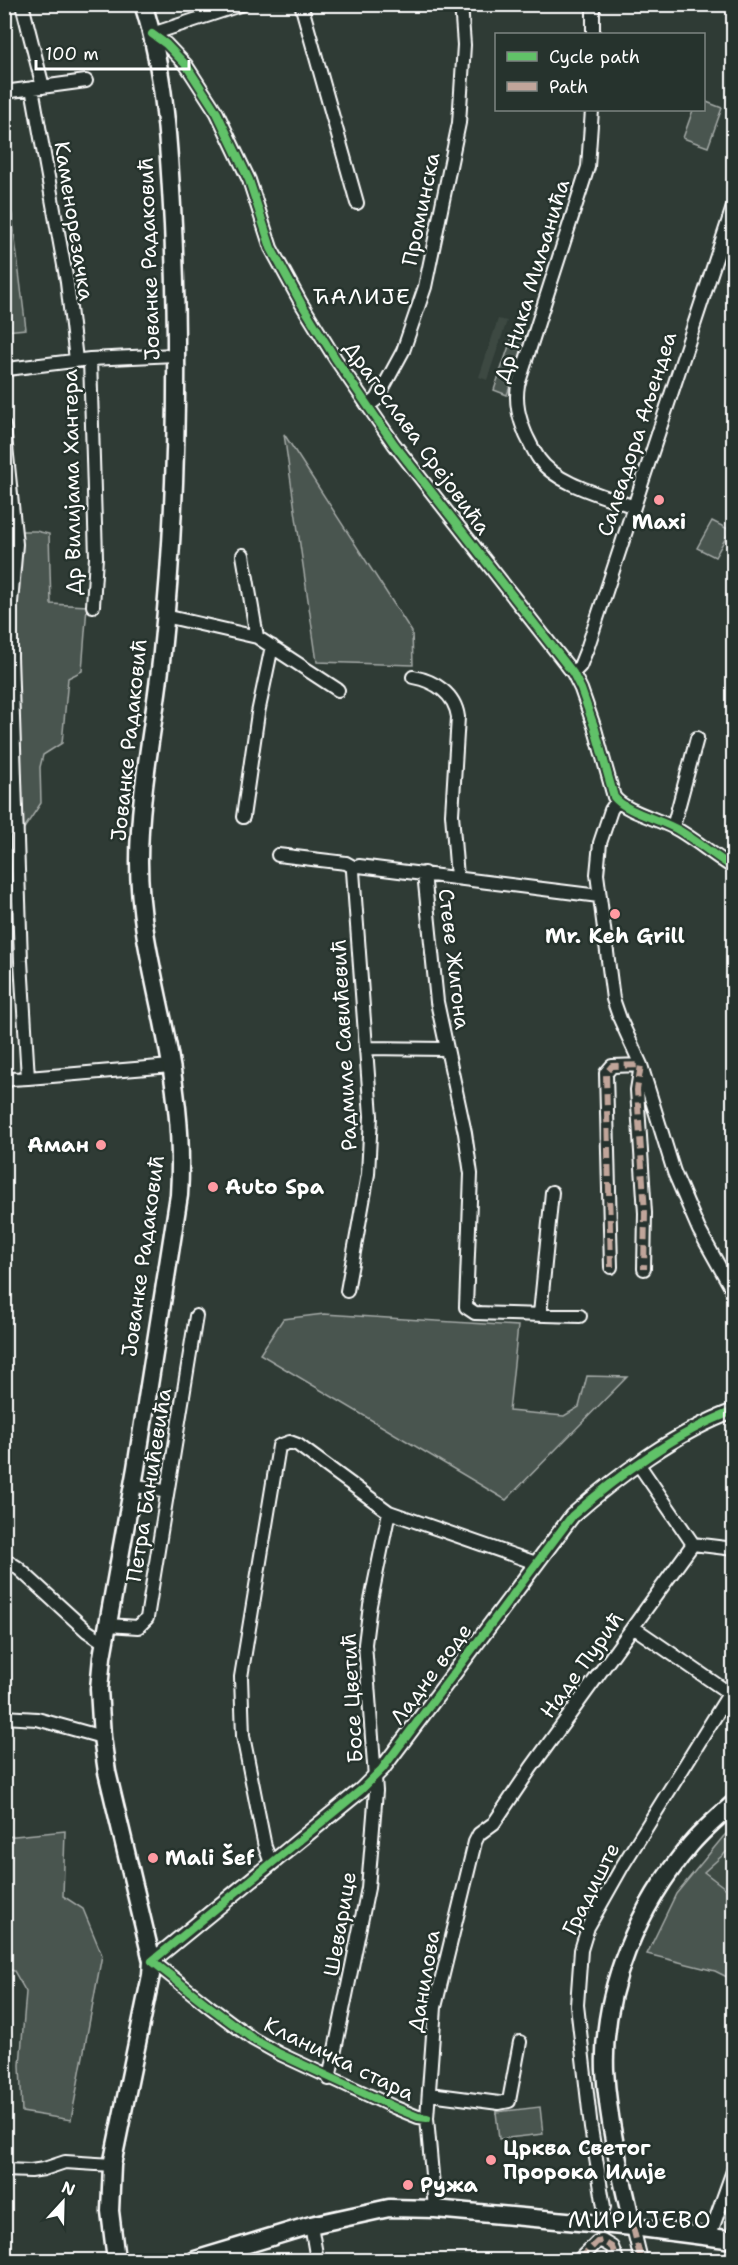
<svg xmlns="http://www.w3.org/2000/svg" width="738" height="2265" viewBox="0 0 738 2265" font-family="'Shantell Sans',sans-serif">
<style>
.built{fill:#3c4842}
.green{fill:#4a544f;stroke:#a4aaa7;stroke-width:1.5}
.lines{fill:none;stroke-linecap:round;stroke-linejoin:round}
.minor-casing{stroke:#fff;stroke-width:16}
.tertiary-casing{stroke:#fff;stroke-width:18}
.secondary-casing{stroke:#fff;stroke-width:21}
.minor{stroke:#26332d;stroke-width:12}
.tertiary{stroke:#26332d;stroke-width:14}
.secondary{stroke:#26332d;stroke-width:16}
.quiet{stroke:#c0a59a;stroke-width:6;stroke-dasharray:12 6;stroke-linecap:butt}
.cycleway-casing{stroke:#26332d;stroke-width:11}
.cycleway{stroke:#61c268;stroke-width:8}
.poi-dot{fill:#ff9aa2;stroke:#26332d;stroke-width:2}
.labels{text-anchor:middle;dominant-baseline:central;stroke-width:5;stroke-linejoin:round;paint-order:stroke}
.street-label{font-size:21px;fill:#fff;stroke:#26332d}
.poi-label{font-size:21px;font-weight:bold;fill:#fff;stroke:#26332d;text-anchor:start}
.neighbourhood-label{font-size:22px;letter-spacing:1.5px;fill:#fff;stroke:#26332d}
.quarter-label{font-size:24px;letter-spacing:1.5px;fill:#fff;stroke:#26332d}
</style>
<rect width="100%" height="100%" fill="#2f3b35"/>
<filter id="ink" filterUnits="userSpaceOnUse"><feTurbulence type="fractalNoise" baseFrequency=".0167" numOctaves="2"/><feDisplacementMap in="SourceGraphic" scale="12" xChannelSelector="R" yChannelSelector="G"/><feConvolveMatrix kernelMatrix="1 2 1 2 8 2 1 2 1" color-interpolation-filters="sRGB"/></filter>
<g filter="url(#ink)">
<path class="built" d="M 498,319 L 507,321 L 487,380 L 479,377 Z
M 733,1846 L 733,1894 L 704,1872 Z"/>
<path class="green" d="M 704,101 L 722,108 L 708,147 L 683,138 L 693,110 L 704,110 Z
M 4,187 L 12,215 L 26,329 L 5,331 Z
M 517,332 L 527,336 L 507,395 L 494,390 L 510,343 L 513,333 Z
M 284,434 L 412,632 L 413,665 L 317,662 Z
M 712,521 L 730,530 L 715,557 L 697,548 Z
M 15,531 L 36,531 L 49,534 L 51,604 L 87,606 L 82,671 L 68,678 L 62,743 L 43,755 L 40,767 L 41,803 L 17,839 Z
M 324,1314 L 518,1326 L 509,1411 L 564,1416 L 579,1407 L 587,1376 L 627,1377 L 506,1500 L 260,1354 L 283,1319 Z
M 733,1827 L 733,1846 L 704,1872 L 733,1894 L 733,1980 L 715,1971 L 647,1954 L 676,1894 L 723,1837 Z
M 65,1831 L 63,1896 L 83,1909 L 102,1955 L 71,2120 L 22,2112 L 20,2065 L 26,1992 L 14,1971 L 4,1968 L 5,1837 Z
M 540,2107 L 543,2134 L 499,2139 L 496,2112 Z"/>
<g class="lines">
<g class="minor-casing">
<path id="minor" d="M 22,4 L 43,87
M 301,4 L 357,203
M 593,4 L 593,34
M 152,34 L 166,44 L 186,65 L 217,113 L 249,180 L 271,248 L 301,303 L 335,358 L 394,444 L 573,673 L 581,689 L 595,729 L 614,797 C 627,813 661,819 680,831 C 698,842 715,856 734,868
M 152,34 L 243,4
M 32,88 L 67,282 L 76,360
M 4,92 L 86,81
M 592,110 L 588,167 L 518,385 C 515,403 519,418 526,435 C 530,443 534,452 539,459 C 557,485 606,496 634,507
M 90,359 L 96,557 L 93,606
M 4,372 L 7,369 L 90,359 L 175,355
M 368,406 L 377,399 L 403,351 L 425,287 L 459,123 L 464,45 L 461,4
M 4,426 L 16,544 L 11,603 L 11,657 L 21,961 L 28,1078 L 10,1079 L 4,1083
M 243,555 L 257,637
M 165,616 L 257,637 L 338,690
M 573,673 L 580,666 L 588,646 L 734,204
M 413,677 C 435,681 455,694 458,717 L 452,814 L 457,877
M 617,801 L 611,810 L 600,843 L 597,874 L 613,999 L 620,1019 L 641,1065 L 674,1172 L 699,1230 L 734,1293
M 243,817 L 258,713 L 272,646
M 673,827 L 697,738
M 278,855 L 346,863 L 355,868 L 359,866 L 599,896
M 424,873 L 437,1002 L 465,1133 L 471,1174 L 466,1307 L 475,1313 L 580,1316
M 366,1048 L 446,1049
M 28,1078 L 171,1066
M 611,1267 L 606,1073 L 612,1066 L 641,1065 L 637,1090 L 645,1213 L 644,1269
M 347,1291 L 368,1174 L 371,1116 L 353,871 L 355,868
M 540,1314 L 552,1192
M 639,1465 L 693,1544 L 734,1549
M 133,1485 L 167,1492
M 4,1559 L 17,1567 L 87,1631 L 105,1643
M 108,1625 L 138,1627 L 147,1618 L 196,1316
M 633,1627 L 729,1693
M 4,1717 L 37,1719 L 102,1737
M 271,1863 L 265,1847 L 243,1736 L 241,1677 L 279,1446 L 290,1442 L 298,1445 L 389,1512 L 536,1563
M 152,1961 L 210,2007 L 253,2039 L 280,2054 L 396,2108 L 418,2117 L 427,2118
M 329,2079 L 368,1888 L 376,1791 L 365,1644 L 370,1605 L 389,1512
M 430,2094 L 499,2103 L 509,2101 L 520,2042
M 4,2170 L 31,2171 L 44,2169 L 65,2162 L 112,2165
M 604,2207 L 591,2128 L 577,2005 L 581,1950 L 588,1927 L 623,1865 L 734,1686
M 435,2209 L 427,2118 L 435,2007 L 475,1842 L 479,1834 L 494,1823 L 531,1768 L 693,1544
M 311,2225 L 317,2260
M 633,2227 L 641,2260
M 710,2235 L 734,2168
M 579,2260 L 597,2242 L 602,2241 L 612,2247 L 617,2260"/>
</g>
<g class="tertiary-casing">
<path id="tertiary" d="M 152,1961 L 361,1790 L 382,1769 L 572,1516 C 616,1477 678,1431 734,1411"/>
</g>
<g class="secondary-casing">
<path id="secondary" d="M 633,2227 C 621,2176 608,2122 605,2070 C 602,1989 639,1905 691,1844 C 704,1829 719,1816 734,1803
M 116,2260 L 110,2211 L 112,2165 L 151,1975 L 152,1961 L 107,1772 L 102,1737 L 99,1689 L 102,1657 L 136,1468 L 179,1195 C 183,1136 175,1080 163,1022 C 152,969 139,917 139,862 C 139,791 155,722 162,652 C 177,511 179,367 173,225 C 169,152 166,74 143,4
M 195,2260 L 311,2225 L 389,2208 L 435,2209 L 633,2227 L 734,2240"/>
</g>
<use href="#minor" class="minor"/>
<use href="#tertiary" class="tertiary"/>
<use href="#secondary" class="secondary"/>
<path class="quiet" d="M 611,1267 L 606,1073 L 612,1066 L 641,1065 L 637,1090 L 645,1213 L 644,1269
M 633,2227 L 641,2260
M 579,2260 L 597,2242 L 602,2241 L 612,2247 L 617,2260"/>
<g class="cycleway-casing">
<path id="cycleway" d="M 152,34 L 166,44 L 186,65 L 217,113 L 249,180 L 271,248 L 301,303 L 335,358 L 394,444 L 573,673 L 581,689 L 595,729 L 614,797 C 627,813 661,819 680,831 C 698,842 715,856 734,868
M 427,2118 L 418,2117 L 396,2108 L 280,2054 L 253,2039 L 210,2007 L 152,1961 L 361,1790 L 382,1769 L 572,1516 C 616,1477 678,1431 734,1411"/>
</g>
<use href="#cycleway" class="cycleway"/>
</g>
</g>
<g class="poi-dot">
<circle cx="659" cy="500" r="6"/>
<circle cx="615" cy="914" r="6"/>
<circle cx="101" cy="1145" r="6"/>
<circle cx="213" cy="1187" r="6"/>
<circle cx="153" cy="1858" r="6"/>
<circle cx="491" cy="2160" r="6"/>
<circle cx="408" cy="2185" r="6"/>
</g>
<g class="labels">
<g class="street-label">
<text transform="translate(421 209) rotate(-78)">Проминска</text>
<text transform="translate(74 221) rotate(81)">Каменорезачка</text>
<text transform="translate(149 259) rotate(-92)">Јованке Радаковић</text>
<text transform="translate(532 281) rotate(-73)">Др Ника Миљанића</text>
<text transform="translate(637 434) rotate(-72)">Салвадора Аљендеа</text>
<text transform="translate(417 438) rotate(54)">Драгослава Срејовића</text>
<text transform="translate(72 482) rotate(-91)">Др Вилијама Хантера</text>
<text transform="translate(129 740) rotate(-84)">Јованке Радаковић</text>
<text transform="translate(454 959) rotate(83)">Стеве Жигона</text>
<text transform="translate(344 1045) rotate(-93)">Радмиле Савићевић</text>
<text transform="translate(143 1256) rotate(-82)">Јованке Радаковић</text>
<text transform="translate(149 1485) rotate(-81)">Петра Банићевића</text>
<text transform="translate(582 1665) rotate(-54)">Наде Пурић</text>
<text transform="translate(431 1674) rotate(-53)">Ладне воде</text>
<text transform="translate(352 1698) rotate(-93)">Босе Цветић</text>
<text transform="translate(591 1889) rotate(-63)">Градиште</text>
<text transform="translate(340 1924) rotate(-80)">Шеварице</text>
<text transform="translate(424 1981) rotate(-80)">Данилова</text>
<text transform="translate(339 2059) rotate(26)">Кланичка стара</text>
</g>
<g class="poi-label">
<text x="659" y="522" text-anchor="middle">Maxi</text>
<text x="615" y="936" text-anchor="middle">Mr. Keh Grill</text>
<text x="89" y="1145" text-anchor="end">Аман</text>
<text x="225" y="1187">Auto Spa</text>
<text x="165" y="1858">Mali Šef</text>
<text x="503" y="2148">Црква Светог<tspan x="503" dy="24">Пророка Илије</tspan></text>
<text x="420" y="2185">Ружа</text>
</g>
<g class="neighbourhood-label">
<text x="362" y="296">ЋАЛИЈЕ</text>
</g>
<g class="quarter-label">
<text x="640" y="2220">МИРИЈЕВО</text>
</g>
</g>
<rect width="738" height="2265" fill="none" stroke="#26332d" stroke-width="24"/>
<rect x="12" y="12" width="714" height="2241" fill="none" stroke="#fff" stroke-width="2" filter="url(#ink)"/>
<rect x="495" y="33" width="210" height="78" fill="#26332d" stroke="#7d8581" stroke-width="1.5"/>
<rect x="507" y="52" width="30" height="9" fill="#61c268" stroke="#7d8581" stroke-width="1.5"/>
<text x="549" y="63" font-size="18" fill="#ffffff">Cycle path</text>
<rect x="507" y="82" width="30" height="9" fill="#c0a59a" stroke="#7d8581" stroke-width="1.5"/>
<text x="549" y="93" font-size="18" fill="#ffffff">Path</text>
<g transform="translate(63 2202) rotate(22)" stroke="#26332d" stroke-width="4.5" paint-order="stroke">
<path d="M0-4.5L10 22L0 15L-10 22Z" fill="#ffffff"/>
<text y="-9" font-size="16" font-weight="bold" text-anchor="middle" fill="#ffffff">N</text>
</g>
<path d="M36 60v9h153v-9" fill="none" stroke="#ffffff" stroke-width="3"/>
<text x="45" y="60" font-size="18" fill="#ffffff" stroke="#26332d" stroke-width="4.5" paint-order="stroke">100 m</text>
</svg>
